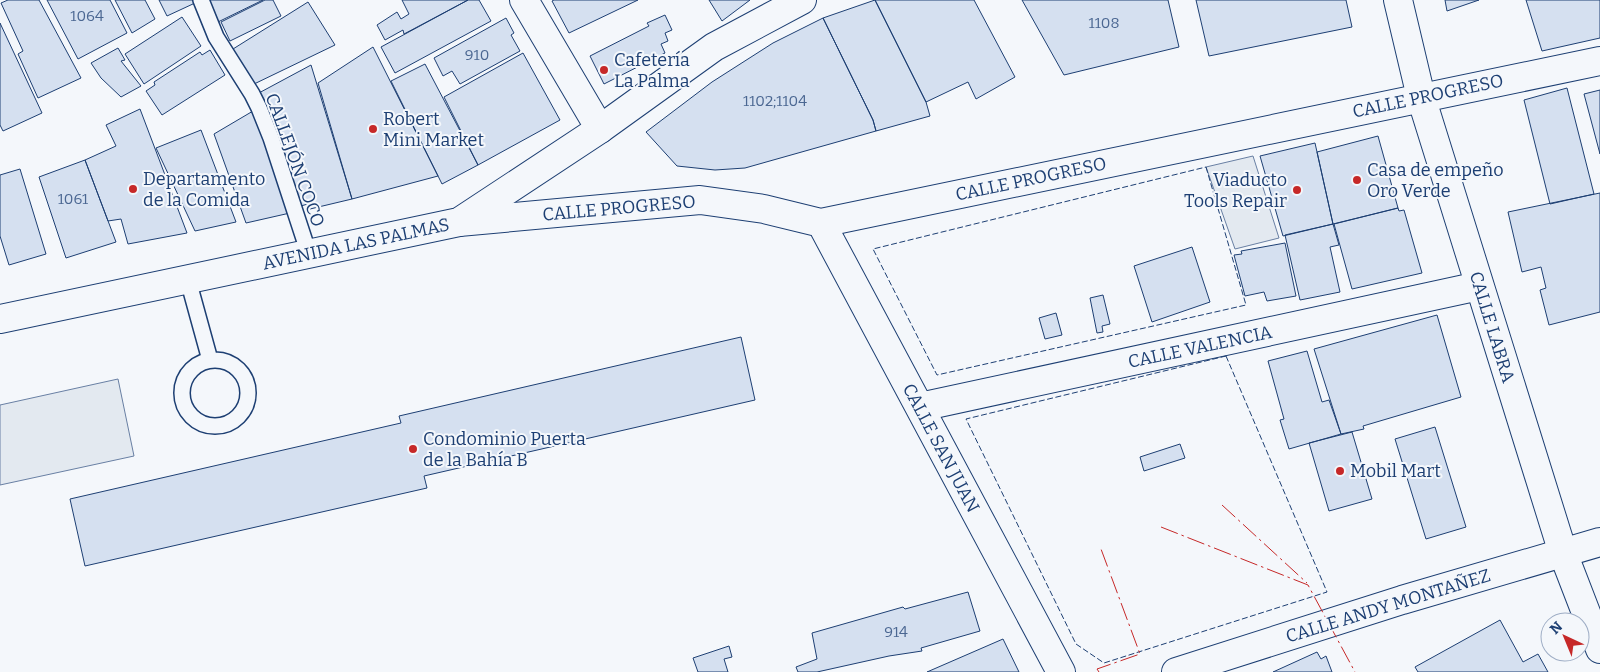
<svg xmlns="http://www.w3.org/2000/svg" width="1600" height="672" viewBox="0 0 1600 672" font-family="Bitter,serif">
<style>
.green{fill:#e3e9f0;stroke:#687fa3}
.building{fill:#d5e0f0;stroke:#1d3f73}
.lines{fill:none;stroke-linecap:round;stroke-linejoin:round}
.lane-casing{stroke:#1d3f73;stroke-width:18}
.street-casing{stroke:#1d3f73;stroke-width:30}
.secondary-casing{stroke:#1d3f73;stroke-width:30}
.primary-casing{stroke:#1d3f73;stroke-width:30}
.lane{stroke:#f4f7fb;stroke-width:15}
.street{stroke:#f4f7fb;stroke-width:28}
.secondary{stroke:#f4f7fb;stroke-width:28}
.primary{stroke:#f4f7fb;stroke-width:28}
.fence{stroke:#1d3f73;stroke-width:1;stroke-dasharray:6 2.5;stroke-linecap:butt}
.power{stroke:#c62828;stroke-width:1;stroke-dasharray:18 4 2.5 4;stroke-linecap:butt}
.poi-dot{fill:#c62828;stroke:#f4f7fb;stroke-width:2}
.labels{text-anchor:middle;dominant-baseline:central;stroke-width:4;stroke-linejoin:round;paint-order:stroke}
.number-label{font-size:15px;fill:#4b6792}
.poi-label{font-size:18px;fill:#1d3f73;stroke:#f4f7fb;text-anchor:start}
.street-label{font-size:18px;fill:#1d3f73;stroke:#f4f7fb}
</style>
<rect width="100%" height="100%" fill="#f4f7fb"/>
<path class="green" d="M 1253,156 L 1279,238 L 1235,249 L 1206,167 Z
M 118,379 L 134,456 L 0,485 L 0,405 Z"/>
<path class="building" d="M 8,0 L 39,0 L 81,78 L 38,98 L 18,54 L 23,51 L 1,3 Z
M 47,0 L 110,0 L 127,33 L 78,59 Z
M 115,0 L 145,0 L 155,19 L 132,33 Z
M 159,0 L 194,0 L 195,3 L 167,16 Z
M 207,0 L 263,0 L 218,22 Z
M 265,0 L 273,0 L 281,16 L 230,41 L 221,22 Z
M 402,0 L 468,0 L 404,34 L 403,30 L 385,40 L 377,25 L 397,12 L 401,19 L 409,14 Z
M 468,0 L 479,0 L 491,21 L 395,73 L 381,47 Z
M 554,0 L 638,0 L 569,33 L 552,1 Z
M 709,0 L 750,0 L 722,21 Z
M 875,0 L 926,102 L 930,116 L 876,131 L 873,120 L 823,18 Z
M 875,0 L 974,0 L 1015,77 L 976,99 L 968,82 L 926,102 Z
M 1022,0 L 1168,0 L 1179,47 L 1064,75 Z
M 1196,0 L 1346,0 L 1352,27 L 1209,56 Z
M 1445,0 L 1479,0 L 1447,11 Z
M 1526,0 L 1600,0 L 1600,38 L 1542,51 Z
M 308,2 L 335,45 L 252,85 L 233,49 Z
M 665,15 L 672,30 L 665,33 L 668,41 L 661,44 L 665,53 L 604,84 L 590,56 L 649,26 L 647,23 Z
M 182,17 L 201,46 L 144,84 L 125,54 Z
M 506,18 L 514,33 L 511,35 L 520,51 L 460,84 L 452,71 L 443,76 L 434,58 Z
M 823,18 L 873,120 L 876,131 L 745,168 L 715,170 L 677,166 L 646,132 L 712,82 L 773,43 Z
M 0,23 L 42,113 L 3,131 L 0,125 Z
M 373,47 L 438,176 L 352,199 L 318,83 Z
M 118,48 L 125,60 L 121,61 L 141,86 L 121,97 L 101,78 L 91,63 Z
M 210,50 L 225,75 L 162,115 L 146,91 L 155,85 L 154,82 L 200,52 L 202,55 Z
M 523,53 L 560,120 L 478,165 L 444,97 Z
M 425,64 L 478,165 L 442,184 L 391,81 Z
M 311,65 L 352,199 L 310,209 L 308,204 L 297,207 L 257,94 Z
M 1567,88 L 1594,194 L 1550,204 L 1524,100 Z
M 1600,90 L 1600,154 L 1584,94 Z
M 140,109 L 187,233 L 128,244 L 121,219 L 108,221 L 85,160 L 116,146 L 106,125 Z
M 253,111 L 290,213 L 246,223 L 214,134 Z
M 201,130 L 236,222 L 195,231 L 156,148 Z
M 1378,136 L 1398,208 L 1333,224 L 1317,152 Z
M 1315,143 L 1333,224 L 1283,236 L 1260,156 Z
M 85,160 L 116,242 L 66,258 L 39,177 Z
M 20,169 L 46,254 L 9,265 L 0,236 L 0,175 Z
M 1600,193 L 1600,312 L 1549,325 L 1540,290 L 1546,288 L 1541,267 L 1522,272 L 1508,212 Z
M 1398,208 L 1399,211 L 1404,210 L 1422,273 L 1352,289 L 1334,224 Z
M 1333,224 L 1339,245 L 1330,247 L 1340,292 L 1300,300 L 1285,235 Z
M 1285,243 L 1296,296 L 1267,301 L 1264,292 L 1245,296 L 1234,255 L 1242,254 L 1241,251 Z
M 1192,247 L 1210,302 L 1152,322 L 1134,266 Z
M 1103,295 L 1110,324 L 1102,326 L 1103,332 L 1097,333 L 1090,298 Z
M 1056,313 L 1062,335 L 1045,339 L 1039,318 Z
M 1437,315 L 1461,397 L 1363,426 L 1364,429 L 1341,434 L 1314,349 Z
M 741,337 L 755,400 L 424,476 L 427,488 L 85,566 L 70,499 L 401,423 L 399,416 Z
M 1307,351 L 1322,402 L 1329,400 L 1341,434 L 1289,449 L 1280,420 L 1284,419 L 1268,361 Z
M 1435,427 L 1466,527 L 1426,539 L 1395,439 Z
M 1352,432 L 1372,499 L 1329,511 L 1309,443 Z
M 1180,444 L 1185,458 L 1144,471 L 1140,457 Z
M 968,592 L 980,631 L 921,648 L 922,651 L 889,656 L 817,672 L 798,672 L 796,667 L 817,659 L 812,633 L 903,607 L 905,609 Z
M 1500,620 L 1523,662 L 1538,654 L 1548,672 L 1418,672 L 1415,667 Z
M 1003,639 L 1019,672 L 927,672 Z
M 729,646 L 732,657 L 724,659 L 728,672 L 698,672 L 693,658 Z
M 1317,652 L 1321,659 L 1326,656 L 1332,672 L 1273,672 Z"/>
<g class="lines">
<g class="lane-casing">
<path id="lane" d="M 201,0 L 216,37 L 252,94 L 259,108 L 271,138 L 309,254
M 188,280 L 210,360
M182 393a33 33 0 1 1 66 0a33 33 0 1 1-66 0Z"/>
</g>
<g class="street-casing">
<path id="street" d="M 524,0 L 600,129
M 459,222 L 700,200 L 764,209 L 821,223 L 1600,61
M 821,223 L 1061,672
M 920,407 L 1479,286
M 1176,672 L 1402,600 L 1600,542"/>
</g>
<g class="secondary-casing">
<path id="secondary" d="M 0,319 L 459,222 L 600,129 L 714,47 L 802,0"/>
</g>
<g class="primary-casing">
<path id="primary" d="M 1398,0 L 1421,97 L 1563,553 L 1600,649"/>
</g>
<use href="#lane" class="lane"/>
<use href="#street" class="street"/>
<use href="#secondary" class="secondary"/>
<use href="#primary" class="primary"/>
<path class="fence" d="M 1206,167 L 1246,305 L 937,375 L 873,249 Z
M 1226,356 L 1327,592 L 1104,663 L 1076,644 L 966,419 Z"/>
<path class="power" d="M 1222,505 L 1307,583
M 1161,527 L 1308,585 L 1355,672
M 1099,672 L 1097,669 L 1140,654 L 1101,549"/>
</g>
<g class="poi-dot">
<circle cx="604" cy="70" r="5"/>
<circle cx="373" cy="129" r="5"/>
<circle cx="1357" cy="180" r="5"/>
<circle cx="133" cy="189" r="5"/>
<circle cx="1297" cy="190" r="5"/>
<circle cx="413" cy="449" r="5"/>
<circle cx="1340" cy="471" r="5"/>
</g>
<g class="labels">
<g class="number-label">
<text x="87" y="16">1064</text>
<text x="1104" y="23">1108</text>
<text x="477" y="55">910</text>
<text x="775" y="101">1102;1104</text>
<text x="73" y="199">1061</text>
<text x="896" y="632">914</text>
</g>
<g class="poi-label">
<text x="614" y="60">Cafetería<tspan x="614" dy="21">La Palma</tspan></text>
<text x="383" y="119">Robert<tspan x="383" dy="21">Mini Market</tspan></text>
<text x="1367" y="170">Casa de empeño<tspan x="1367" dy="21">Oro Verde</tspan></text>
<text x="143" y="179">Departamento<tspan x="143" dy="21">de la Comida</tspan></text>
<text x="1287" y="180" text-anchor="end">Viaducto<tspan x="1287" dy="21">Tools Repair</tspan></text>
<text x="423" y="439">Condominio Puerta<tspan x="423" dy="21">de la Bahía B</tspan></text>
<text x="1350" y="471">Mobil Mart</text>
</g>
<g class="street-label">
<text transform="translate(1428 96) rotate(-12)">CALLE PROGRESO</text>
<text transform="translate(295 160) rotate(70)">CALLEJÓN COCO</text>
<text transform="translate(1031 179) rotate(-12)">CALLE PROGRESO</text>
<text transform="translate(619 208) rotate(-5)">CALLE PROGRESO</text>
<text transform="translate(356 244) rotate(-12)">AVENIDA LAS PALMAS</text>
<text transform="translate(1492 327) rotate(73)">CALLE LABRA</text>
<text transform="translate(1200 347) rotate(-12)">CALLE VALENCIA</text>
<text transform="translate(941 448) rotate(62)">CALLE SAN JUAN</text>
<text transform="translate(1388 606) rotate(-17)">CALLE ANDY MONTAÑEZ</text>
</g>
</g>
<g transform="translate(1565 637) rotate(316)"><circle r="24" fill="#f4f7fb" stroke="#9eadc5"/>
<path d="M0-4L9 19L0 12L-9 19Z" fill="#c62828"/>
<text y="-8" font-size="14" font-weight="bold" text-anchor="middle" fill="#1d3f73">N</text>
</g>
</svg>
